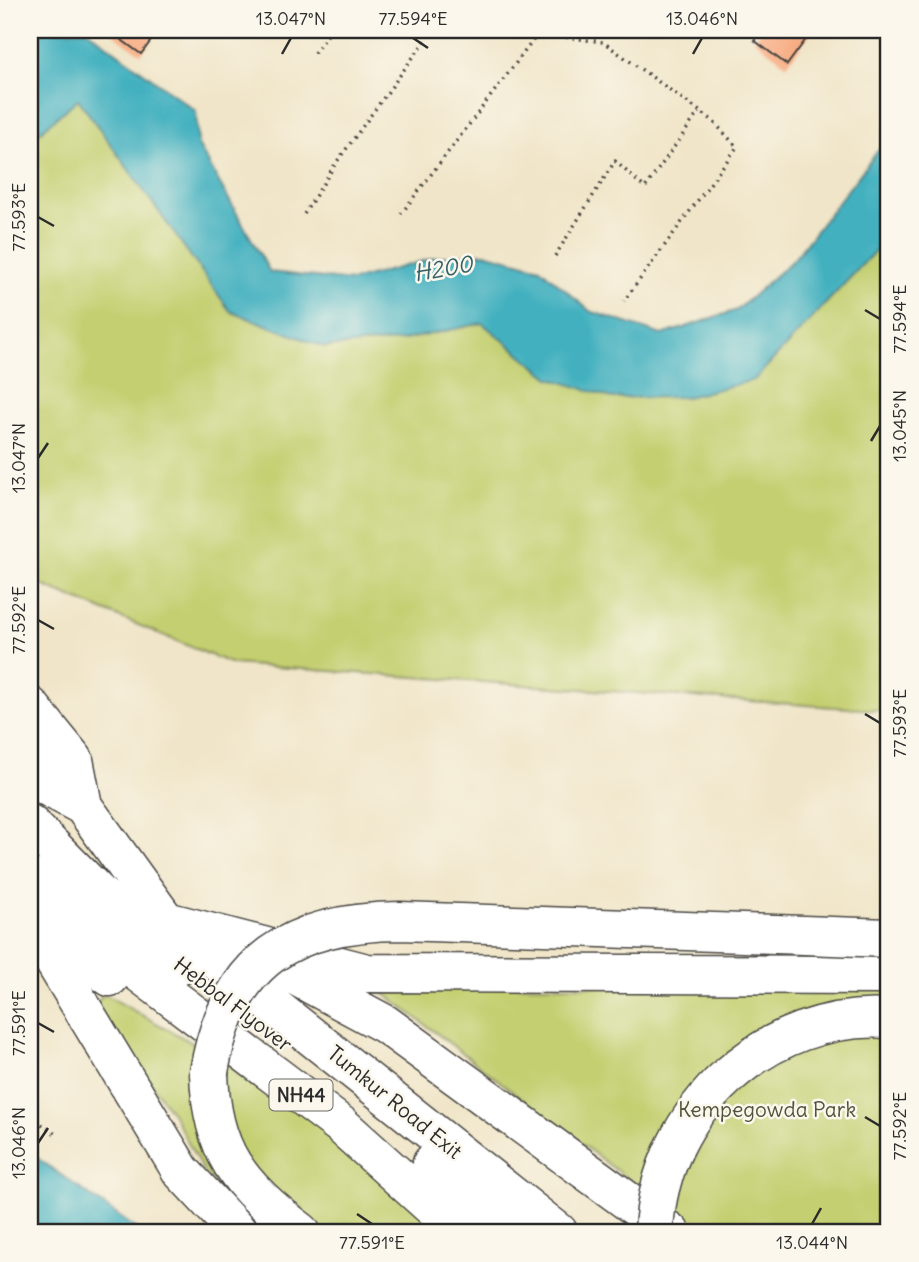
<svg xmlns="http://www.w3.org/2000/svg" width="919" height="1262" viewBox="0 0 919 1262" font-family="Delius,sans-serif">
<style>
.green{fill:#c3cf70;stroke:#777d4e;stroke-width:2}
.water{fill:#42b0bf;stroke:#366e75;stroke-width:2}
.building{fill:#f7ab81}
.lines{fill:none;stroke-linecap:round;stroke-linejoin:round}
.highway-casing{stroke:#494743;stroke-width:41}
.path{stroke:#494743;stroke-width:3.5;stroke-dasharray:2 5;stroke-linecap:butt}
.highway{stroke:#fff;stroke-width:38}
.highway-bridge-casing{stroke:#494743;stroke-width:41;stroke-linecap:butt}
.highway-bridge{stroke:#fff;stroke-width:38}
.ticks{fill:none;stroke:#2b2b2b;stroke-width:2.5}
.labels{text-anchor:middle;dominant-baseline:central;stroke-width:5;stroke-linejoin:round;paint-order:stroke}
.shield{fill:#fbf7ec;stroke:#696865;stroke-width:2}
.shield-label{font-size:19px;font-weight:bold;fill:#2b2b2b}
.street-label{font-size:21px;fill:#2b2b2b;stroke:#fbf7ec}
.park-label{font-size:21px;fill:#51543c;stroke:#fbf7ec}
.water-label{font-size:23px;font-style:italic;fill:#346066;stroke:#fbf7ec}
.neatline{fill:none;stroke:#2b2b2b;stroke-width:2.5}
.ticks-label{font-size:18px;text-anchor:middle;fill:#2b2b2b}
</style>
<rect width="100%" height="100%" fill="#fbf7ec"/>
<filter id="ink" filterUnits="userSpaceOnUse"><feTurbulence type="fractalNoise" baseFrequency=".0143" numOctaves="2"/><feDisplacementMap in="SourceGraphic" scale="14" xChannelSelector="R" yChannelSelector="G"/><feConvolveMatrix kernelMatrix="1 2 1 2 8 2 1 2 1" color-interpolation-filters="sRGB"/></filter>
<filter id="wash" filterUnits="userSpaceOnUse"><feTurbulence type="fractalNoise" baseFrequency=".00686" numOctaves="4" result="noise"/><feDisplacementMap in="SourceGraphic" scale="28" xChannelSelector="R" yChannelSelector="G"/><feGaussianBlur stdDeviation="1.57" result="paint"/><feColorMatrix in="noise" values="0 0 0 0 0 0 0 0 0 0 0 0 0 0 0 0 0 1.4 0 .05"/><feComposite in="paint" operator="in"/></filter>
<g filter="url(#wash)">
<rect width="100%" height="100%" fill="#f0e5c8"/>
<path class="green" d="M 78,99 L 231,312 L 325,347 L 399,341 L 482,323 L 550,378 L 754,380 L 889,236 L 889,711 L 232,664 L 30,580 L 30,140 Z
M 372,984 L 889,989 L 889,1232 L 697,1232 Z
M 104,994 L 331,1120 L 456,1232 L 267,1232 L 203,1171 L 174,1116 L 95,1004 Z"/>
<path class="water" d="M 87,30 L 196,111 L 198,145 L 270,272 L 352,281 L 437,257 L 485,253 L 540,268 L 590,311 L 662,335 L 737,310 L 794,259 L 880,148 L 889,116 L 889,236 L 754,380 L 687,397 L 612,398 L 550,378 L 482,323 L 399,341 L 324,347 L 230,311 L 78,99 L 30,140 L 30,31 Z
M 30,1153 L 141,1232 L 30,1232 Z"/>
<g id="blocks">
<path class="building" d="M 108,30 L 159,30 L 141,54 Z
M 762,30 L 809,30 L 812,31 L 787,65 L 754,40 Z"/>
</g>
</g>
<g filter="url(#ink)">
<use href="#blocks" fill-opacity="0" stroke="#494743" stroke-width="2"/>
<g class="lines">
<g class="highway-casing">
<path id="highway" d="M 30,706 L 74,760 L 83,806
M 30,763 L 48,787 L 83,806 L 166,921 L 558,1232
M 30,824 L 123,918 L 181,965
M 30,877 L 134,969 L 341,1125 L 460,1232
M 30,918 L 110,977
M 166,921 L 367,973 L 889,975
M 35,930 L 181,1171 L 238,1232
M 275,965 L 385,1024 L 670,1232
M 209,1072 C 211,1152 239,1185 301,1232
M 432,1163 L 506,1232"/>
</g>
<path class="path" d="M 547,30 L 555,36 L 603,42 L 712,120 L 737,147 L 624,301
M 314,53 L 331,30
M 304,214 L 336,163 L 433,30
M 401,214 L 541,30
M 555,256 L 615,161 L 645,188 L 699,112
M 30,1116 L 57,1135"/>
<use href="#highway" class="highway"/>
<g class="highway-bridge-casing">
<path id="highway-bridge" d="M 209,1072 C 228,959 292,922 400,921 L 889,938
M 654,1232 C 658,1110 768,1010 889,1019"/>
</g>
<use href="#highway-bridge" class="highway-bridge"/>
</g>
</g>
<path class="ticks" d="M 413,38 L 428,48M 282,54 L 291,38M 693,54 L 702,38M 38,217 L 54,226M 865,310 L 880,319M 871,441 L 880,426M 38,458 L 48,443M 38,620 L 54,629M 865,714 L 880,723M 38,1023 L 54,1032M 865,1117 L 880,1126M 38,1143 L 48,1128M 357,1214 L 372,1224M 812,1224 L 821,1208"/>
<g class="labels">
<rect class="shield" x="269.5" y="1079.5" width="63" height="31" rx="5"/>
<g class="shield-label">
<text x="301" y="1095">NH44</text>
</g>
<g class="street-label">
<text transform="translate(233 1004) rotate(37)">Hebbal Flyover</text>
<text transform="translate(395 1102) rotate(39)">Tumkur Road Exit</text>
</g>
<g class="park-label">
<text x="767" y="1109">Kempegowda Park</text>
</g>
<g class="water-label">
<text transform="translate(443 268) rotate(-10)">H200</text>
</g>
</g>
<rect width="919" height="1262" fill="none" stroke="#fbf7ec" stroke-width="77"/>
<rect x="38" y="38" width="842" height="1186" class="neatline"/>
<g class="ticks-label">
<text x="291" y="25">13.047°N</text>
<text x="413" y="25">77.594°E</text>
<text x="702" y="25">13.046°N</text>
<text transform="translate(19 217) rotate(-90)" y="6">77.593°E</text>
<text transform="translate(900 319) rotate(-90)" y="6">77.594°E</text>
<text transform="translate(900 426) rotate(-90)" y="6">13.045°N</text>
<text transform="translate(19 458) rotate(-90)" y="6">13.047°N</text>
<text transform="translate(19 620) rotate(-90)" y="6">77.592°E</text>
<text transform="translate(900 723) rotate(-90)" y="6">77.593°E</text>
<text transform="translate(19 1023) rotate(-90)" y="6">77.591°E</text>
<text transform="translate(900 1126) rotate(-90)" y="6">77.592°E</text>
<text transform="translate(19 1143) rotate(-90)" y="6">13.046°N</text>
<text x="372" y="1249">77.591°E</text>
<text x="812" y="1249">13.044°N</text>
</g>
</svg>
